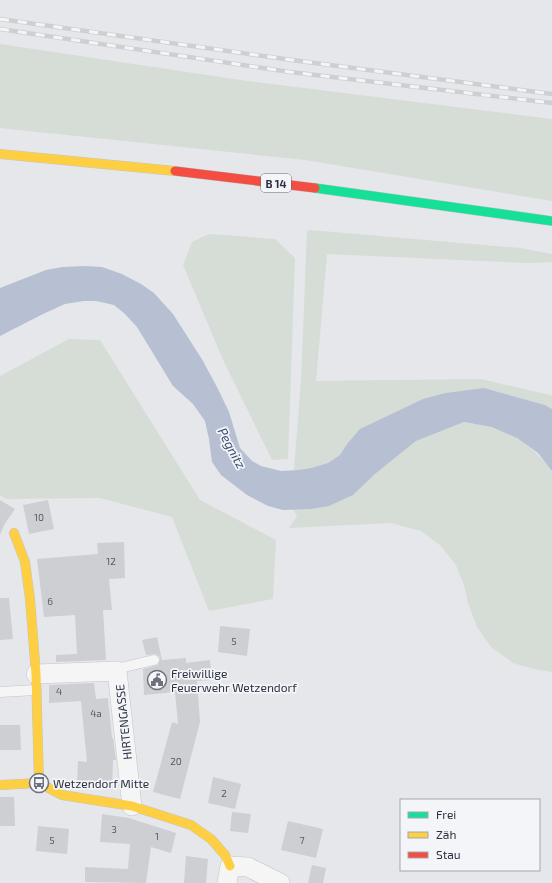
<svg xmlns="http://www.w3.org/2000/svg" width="552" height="883" viewBox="0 0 552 883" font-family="'Exo 2',sans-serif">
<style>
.green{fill:#d5ddd6}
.water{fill:#b7c0d2}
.building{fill:#cecfd2}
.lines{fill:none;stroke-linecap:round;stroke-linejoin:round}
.lane-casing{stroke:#c3c5c8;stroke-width:11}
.street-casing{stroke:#c3c5c8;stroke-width:20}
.fast-casing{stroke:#c3c5c8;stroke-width:10}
.slow-casing{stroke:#c3c5c8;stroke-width:10}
.jam-casing{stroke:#c3c5c8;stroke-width:10}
.lane{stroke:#f5f5f6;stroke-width:10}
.street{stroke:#f5f5f6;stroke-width:19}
.fast{stroke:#16e098;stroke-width:9}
.slow{stroke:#ffcf43;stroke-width:9}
.jam{stroke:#f24e42;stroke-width:9}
.rail-casing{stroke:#cecfd1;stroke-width:4.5}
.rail{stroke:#f4f5f8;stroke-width:3;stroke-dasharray:9;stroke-linecap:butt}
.labels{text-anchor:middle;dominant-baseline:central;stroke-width:3.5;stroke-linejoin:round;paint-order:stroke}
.number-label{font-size:10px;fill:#565a67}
.shield{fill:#f4f5f8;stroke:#696c79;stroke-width:1}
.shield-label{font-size:11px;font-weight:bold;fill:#2d3242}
.poi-label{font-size:12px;fill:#2d3242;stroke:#f4f5f8;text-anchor:start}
.street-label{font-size:12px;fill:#2d3242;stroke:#f4f5f8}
.water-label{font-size:13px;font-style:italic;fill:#3b4d73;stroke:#f4f5f8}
</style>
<rect width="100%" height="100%" fill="#e5e7ea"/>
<path class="green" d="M 0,44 L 247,81 L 552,119 L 552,201 L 305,160 L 0,128 Z
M 310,230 L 520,248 L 552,254 L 552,262 L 528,263 L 327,254 L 316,381 L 481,379 L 550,395 L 552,396 L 552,409 L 545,405 L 484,388 L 445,393 L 423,399 L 347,444 C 345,447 343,452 341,455 C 332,464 307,470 294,470 L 301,381 L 307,231 Z
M 209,234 L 275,239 L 295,258 L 288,459 L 272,460 L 224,362 L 183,265 L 192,242 Z
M 69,339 L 100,340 L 200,500 L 276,540 L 273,599 L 209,611 L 172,517 L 100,498 L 6,499 L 0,495 L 0,376 Z
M 464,422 C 473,424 483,424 492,427 C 516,433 536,451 552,470 L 552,672 L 534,669 L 513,663 L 491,647 L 477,627 L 468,603 L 465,588 L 456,565 L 441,546 L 421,531 L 391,523 L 289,528 L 297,516 L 293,509 L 311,509 L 353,495 L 375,474 L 416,441 Z"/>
<path class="water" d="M 84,266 L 102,267 L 122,274 L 141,284 L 154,293 L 173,314 L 203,361 L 218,389 L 229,412 L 240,448 L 252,461 L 261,466 L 281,471 L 298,470 L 311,468 L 328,463 L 340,455 L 347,444 L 360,429 L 423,399 L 445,393 L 484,388 L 545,405 L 552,409 L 552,471 L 538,453 L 517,438 L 492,427 L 464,422 L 416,441 L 375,474 L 353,495 L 329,506 L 311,509 L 283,510 L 268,506 L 247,495 L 221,475 L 212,462 L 209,439 L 205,421 L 193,404 L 173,386 L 137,327 L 125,314 L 114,305 L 96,301 L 84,301 L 65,304 L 43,314 L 0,336 L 0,288 L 46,270 L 62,267 Z"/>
<path class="building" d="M 0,500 L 15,509 L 4,525 L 0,535 Z
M 48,500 L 54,529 L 29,534 L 23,505 Z
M 124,542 L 125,578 L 109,579 L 112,610 L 103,610 L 106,660 L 56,662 L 56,655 L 77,654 L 75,615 L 44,617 L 37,559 L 98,554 L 97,543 Z
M 0,598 L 9,598 L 13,639 L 0,640 Z
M 220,626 L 250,629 L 247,656 L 218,652 Z
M 157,637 L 162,660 L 186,658 L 186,663 L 210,660 L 212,680 L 197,681 L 200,722 L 180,799 L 153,792 L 172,722 L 178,724 L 175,692 L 144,695 L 143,669 L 158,665 L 160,659 L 159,656 L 156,654 L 146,655 L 142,640 Z
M 94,683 L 96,699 L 108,698 L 112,738 L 113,738 L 116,760 L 113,760 L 112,790 L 77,785 L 78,761 L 87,762 L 81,701 L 49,703 L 49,685 Z
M 0,725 L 20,725 L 21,750 L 0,750 Z
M 213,777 L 241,784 L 235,809 L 208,803 Z
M 0,797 L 14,797 L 15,826 L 0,826 Z
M 232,812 L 251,814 L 248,833 L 230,831 Z
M 102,814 L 129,818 L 176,833 L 171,853 L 151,847 L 146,883 L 85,882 L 85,867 L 128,869 L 130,844 L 100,842 Z
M 288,821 L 323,829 L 316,858 L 281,850 Z
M 38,826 L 69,829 L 67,854 L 36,851 Z
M 186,856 L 208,859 L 206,883 L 184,883 Z
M 312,865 L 326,868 L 323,883 L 308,883 Z"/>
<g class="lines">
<g class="lane-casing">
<path id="lane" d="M 117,671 L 124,667 L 154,660
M 0,692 L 36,690"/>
</g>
<g class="street-casing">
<path id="street" d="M 36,674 L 117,671 L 132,806
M 227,883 L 230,866 L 248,867 L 280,883"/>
</g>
<g class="fast-casing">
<path id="fast" d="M 315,188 L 552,221"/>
</g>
<g class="slow-casing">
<path id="slow" d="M 0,154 L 175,171
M 14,533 L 25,562 L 30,599 L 36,674 L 39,783
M 0,785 L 39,783 L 62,795 L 132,806 L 191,825 L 211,839 L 225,855 L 230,866"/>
</g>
<g class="jam-casing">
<path id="jam" d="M 175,171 L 315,188"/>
</g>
<use href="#lane" class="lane"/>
<use href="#street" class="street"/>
<use href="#fast" class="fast"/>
<use href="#slow" class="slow"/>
<use href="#jam" class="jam"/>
<g class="rail-casing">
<path id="rail" d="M 0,19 L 292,60 L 552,94
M 0,29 L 290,72 L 552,103"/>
</g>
<use href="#rail" class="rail"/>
</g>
<defs>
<g id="civic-ring" transform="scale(1)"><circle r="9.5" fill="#f4f5f8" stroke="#6d717d" stroke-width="1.5"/><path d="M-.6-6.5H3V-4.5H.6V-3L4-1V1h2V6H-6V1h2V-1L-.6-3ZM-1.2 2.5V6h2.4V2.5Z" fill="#6d717d"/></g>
<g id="bus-ring" transform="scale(1)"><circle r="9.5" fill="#f4f5f8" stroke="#6d717d" stroke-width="1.5"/><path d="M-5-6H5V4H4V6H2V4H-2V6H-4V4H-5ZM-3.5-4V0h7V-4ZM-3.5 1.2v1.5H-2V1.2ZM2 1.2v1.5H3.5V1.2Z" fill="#6d717d"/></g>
</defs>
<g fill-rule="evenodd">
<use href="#civic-ring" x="157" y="680"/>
<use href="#bus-ring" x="39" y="783"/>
</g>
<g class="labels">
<g class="number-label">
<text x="39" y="517">10</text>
<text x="111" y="561">12</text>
<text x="50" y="601">6</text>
<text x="234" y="641">5</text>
<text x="59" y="691">4</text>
<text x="96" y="713">4a</text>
<text x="176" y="761">20</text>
<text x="224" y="793">2</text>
<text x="114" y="829">3</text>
<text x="157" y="836">1</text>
<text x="52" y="840">5</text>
<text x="302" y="840">7</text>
</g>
<rect class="shield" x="261" y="174" width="30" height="18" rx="3"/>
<g class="shield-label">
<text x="276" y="183">B 14</text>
</g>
<g class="poi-label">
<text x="171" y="673">Freiwillige<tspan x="171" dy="14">Feuerwehr Wetzendorf</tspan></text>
<text x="53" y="783">Wetzendorf Mitte</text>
</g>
<g class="street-label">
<text transform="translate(123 722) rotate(-96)">HIRTENGASSE</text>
</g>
<g class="water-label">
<text transform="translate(232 448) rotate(62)">Pegnitz</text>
</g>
</g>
<rect x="400" y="799" width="140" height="72" fill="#f4f5f8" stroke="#a4a7af"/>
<rect x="408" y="812" width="20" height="6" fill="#16e098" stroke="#a4a7af"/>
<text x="436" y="819" font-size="12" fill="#2d3242">Frei</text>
<rect x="408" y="832" width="20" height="6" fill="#ffcf43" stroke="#a4a7af"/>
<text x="436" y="839" font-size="12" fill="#2d3242">Zäh</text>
<rect x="408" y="852" width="20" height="6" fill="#f24e42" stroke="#a4a7af"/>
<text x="436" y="859" font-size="12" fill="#2d3242">Stau</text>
</svg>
